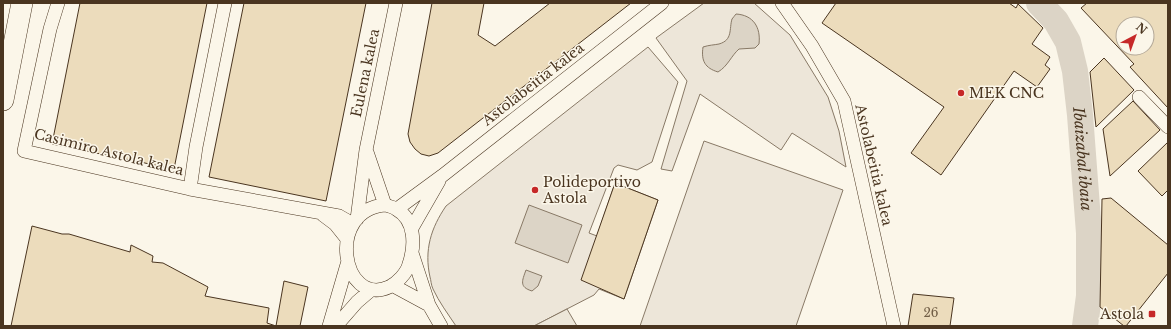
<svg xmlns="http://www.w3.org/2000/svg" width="1171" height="329" viewBox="0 0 1171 329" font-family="'Libre Baskerville',serif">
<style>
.green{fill:#ede6d9;stroke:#887966}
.parking{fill:#ede7d9;stroke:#887966}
.water{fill:#dcd4c6;stroke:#887966}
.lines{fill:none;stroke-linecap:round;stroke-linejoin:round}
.river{stroke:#dcd4c6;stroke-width:26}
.building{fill:#ecdcbc;stroke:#4a3520;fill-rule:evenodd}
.minor-casing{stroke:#4a3520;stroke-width:14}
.primary-casing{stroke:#4a3520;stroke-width:22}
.minor{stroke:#fbf6e9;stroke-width:13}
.primary{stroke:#fbf6e9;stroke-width:21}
.poi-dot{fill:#c62828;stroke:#fbf6e9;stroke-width:1.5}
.labels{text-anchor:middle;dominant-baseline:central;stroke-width:3;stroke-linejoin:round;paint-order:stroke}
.number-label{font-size:12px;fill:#725f47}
.street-label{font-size:14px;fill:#4a3520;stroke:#fbf6e9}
.poi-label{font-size:14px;fill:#4a3520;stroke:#fbf6e9;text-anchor:start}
.water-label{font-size:15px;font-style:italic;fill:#4a3520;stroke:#fbf6e9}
</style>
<rect width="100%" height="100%" fill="#fbf6e9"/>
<path class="green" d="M 704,3 L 754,3 L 790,35 L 828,97 L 839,131 L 846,167 L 792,133 L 781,150 L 700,94 L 672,171 L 661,169 L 687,81 L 656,38 Z
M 648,47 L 678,82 L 652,162 L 637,170 L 618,165 L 614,168 L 589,233 L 597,236 L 615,183 L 658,200 L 624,299 L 599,289 L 594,295 L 534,326 L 456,326 C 448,314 439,302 433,289 C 431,285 431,280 430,277 C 424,250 431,228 446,206 Z
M 704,141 L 843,190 L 796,326 L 640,326 Z"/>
<path class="parking" d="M 567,309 L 577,326 L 534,326 Z"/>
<path class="water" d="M 736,14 C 753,15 761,27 759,44 L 755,48 L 739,49 C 731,56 728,66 718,72 C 705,68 701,61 703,47 C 709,45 714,45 719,44 C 733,40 729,29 732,19 C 733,17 735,16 736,14 Z
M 529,205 L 582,225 L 568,263 L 515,243 Z
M 526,270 L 542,276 L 538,286 L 532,291 C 519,287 522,281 526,270 Z"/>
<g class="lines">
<path class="river" id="s1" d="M 1039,3 L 1056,21 L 1068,42 L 1075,71 L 1080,115 L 1089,233 L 1089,296 L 1085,326"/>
</g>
<path class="building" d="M 80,3 L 207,3 L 174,169 L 52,144 Z
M 244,3 L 366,3 L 326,201 L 209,177 Z
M 432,3 L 484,3 L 478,35 L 495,46 L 550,3 L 631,3 L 438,153 L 429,156 L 421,154 L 415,149 L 410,142 L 408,134 Z
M 836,3 L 1009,3 L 1016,8 L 1018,4 L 1043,28 L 1032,44 L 1050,57 L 1045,65 L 1050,69 L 1037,87 L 1014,71 L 941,175 L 911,153 L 944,107 L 822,23 Z
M 1087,3 L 1168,3 L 1168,108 L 1130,67 L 1134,64 L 1081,8 ZM 1123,24 L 1147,24 L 1147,48 L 1123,48 Z
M 1104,58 L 1134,90 L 1096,127 L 1090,72 Z
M 1133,101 L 1160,130 L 1110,176 L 1103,129 Z
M 1168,142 L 1168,190 L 1162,196 L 1138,171 Z
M 615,183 L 658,200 L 624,299 L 581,280 Z
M 1111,198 L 1168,245 L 1168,273 L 1126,326 L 1124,326 L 1100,307 L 1102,199 Z
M 32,226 L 62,234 L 69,234 L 130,252 L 131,245 L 153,256 L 152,262 L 163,263 L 208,287 L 205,296 L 269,308 L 267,323 L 276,326 L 284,281 L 308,287 L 300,326 L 11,326 Z
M 913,294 L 954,298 L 950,326 L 908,326 Z"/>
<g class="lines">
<g class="minor-casing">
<path id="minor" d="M 58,3 L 50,29 L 24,151 L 190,189 L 339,216 L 353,224
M 782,3 L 812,46 L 844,101 L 894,326
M 1139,97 L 1168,127
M 367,152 L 385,205
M 190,189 L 196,147 L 225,3
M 385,205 C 389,206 393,207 396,209 C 416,220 415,246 409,264 C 407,273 397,283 389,287 C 342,308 325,210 385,205 Z
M 397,209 L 442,176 L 662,3
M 323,215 L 335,224 L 347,239
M 357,219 L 366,150 L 396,3
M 412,228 L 439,181
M 412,253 L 429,305 L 441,326
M 392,285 L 429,305
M 329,326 L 348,261
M 336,326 L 357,302 L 371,290"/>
</g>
<g class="primary-casing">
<path id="primary" d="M 3,100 L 22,3"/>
</g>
<use href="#minor" class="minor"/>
<use href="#primary" class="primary"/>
</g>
<g class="poi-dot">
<circle cx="961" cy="93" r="4"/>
<circle cx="535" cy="190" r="4"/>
<rect x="1148" y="310" width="8" height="8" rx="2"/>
</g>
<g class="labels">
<g class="number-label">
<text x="931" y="312">26</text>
</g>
<g class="street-label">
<text transform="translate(365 73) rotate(-78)">Eulena kalea</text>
<text transform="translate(533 84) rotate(-38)">Astolabeitia kalea</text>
<text transform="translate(109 152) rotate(14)">Casimiro Astola kalea</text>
<text transform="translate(874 165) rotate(77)">Astolabeitia kalea</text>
</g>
<g class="poi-label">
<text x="969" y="93">MEK CNC</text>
<text x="543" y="182">Polideportivo<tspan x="543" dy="16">Astola</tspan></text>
<text x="1144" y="314" text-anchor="end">Astola</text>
</g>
<g class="water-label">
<text stroke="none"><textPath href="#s1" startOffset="167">Ibaizabal ibaia</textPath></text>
</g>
</g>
<rect width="1171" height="329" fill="none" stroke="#4a3520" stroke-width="8"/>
<g transform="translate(1135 36) rotate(41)"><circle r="19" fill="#fbf6e9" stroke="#b4a999"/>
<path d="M0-3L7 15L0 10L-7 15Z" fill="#c62828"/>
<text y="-6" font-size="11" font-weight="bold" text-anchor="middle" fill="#4a3520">N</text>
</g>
</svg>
